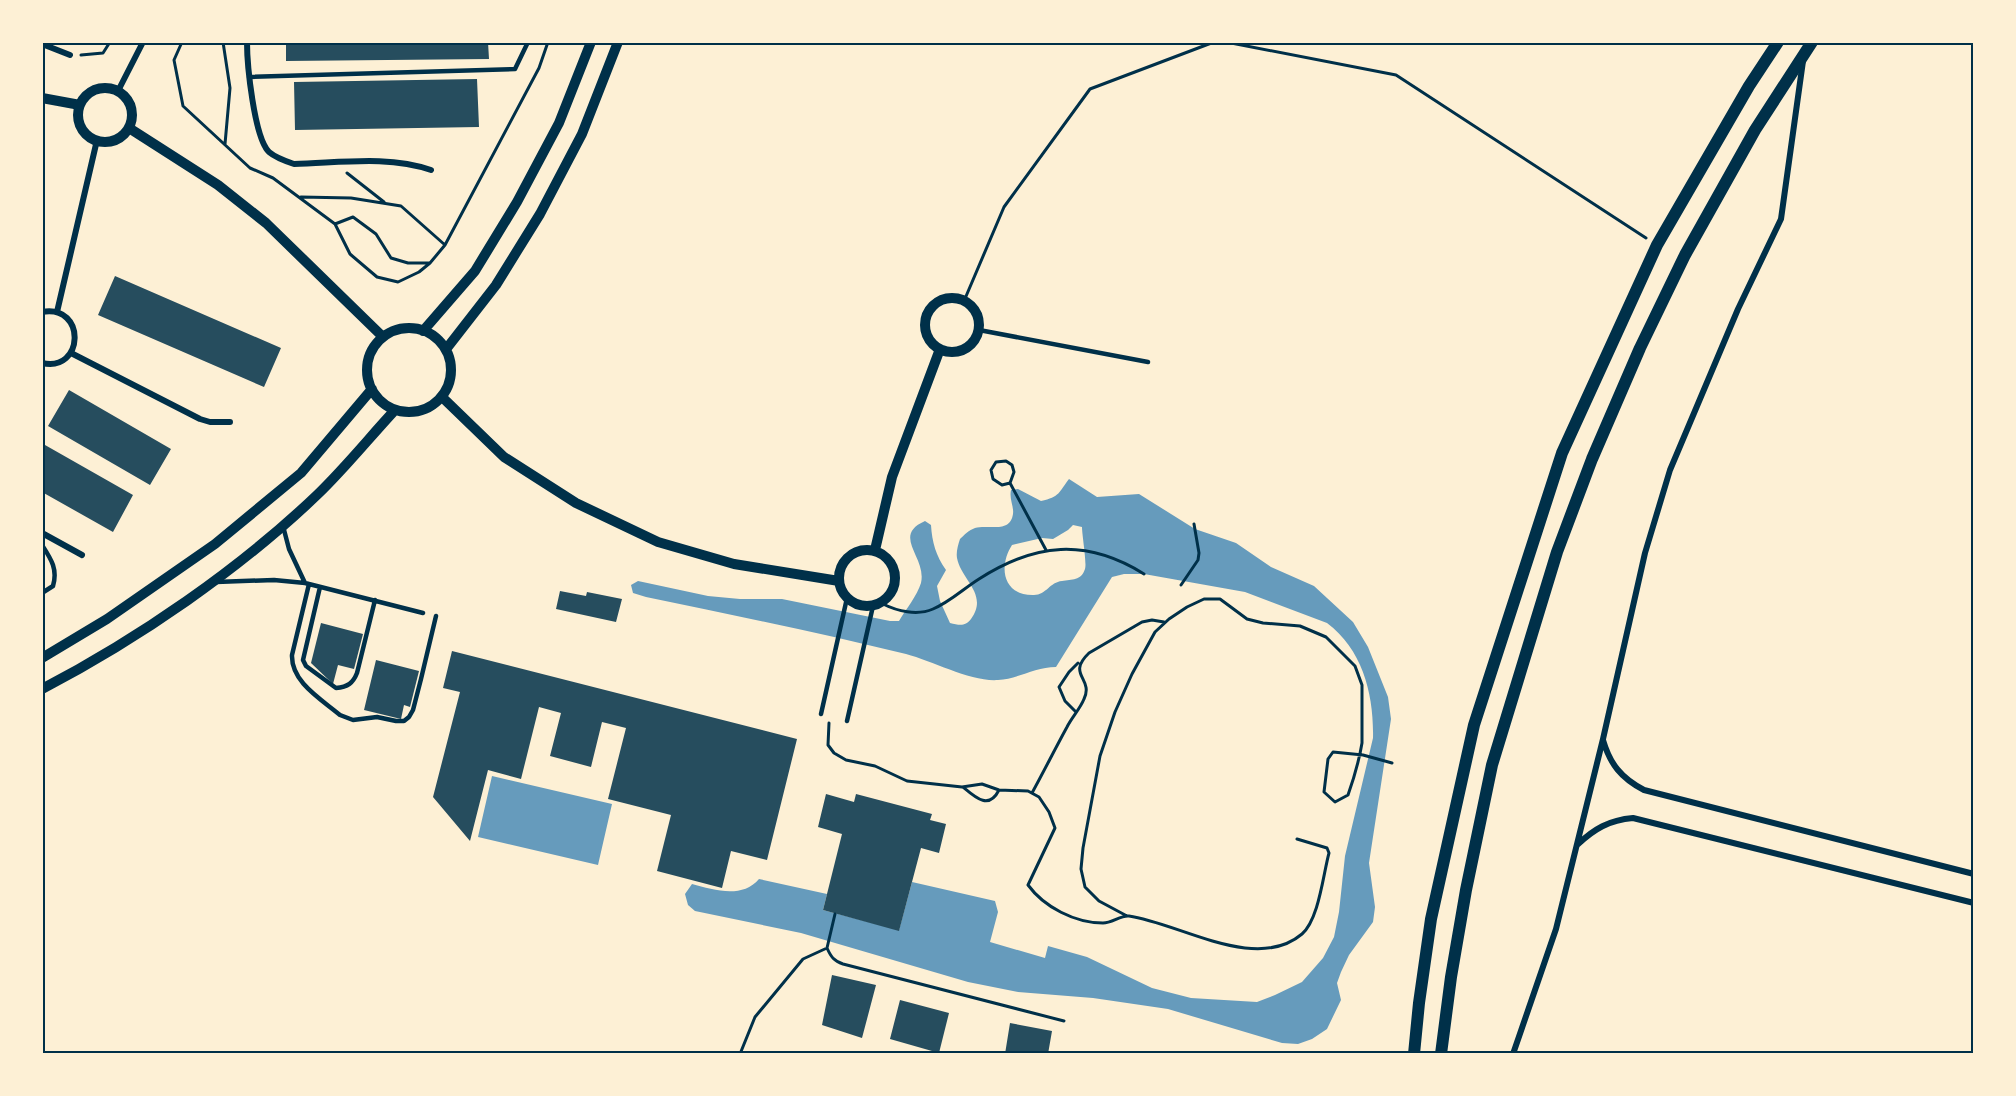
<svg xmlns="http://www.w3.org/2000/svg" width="2016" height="1096" viewBox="0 0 2016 1096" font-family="Barlow,sans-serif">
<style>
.water{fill:#669bbc;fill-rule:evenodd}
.building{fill:#264d5e}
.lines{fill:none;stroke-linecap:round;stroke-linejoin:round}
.path{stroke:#003049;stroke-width:3}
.service{stroke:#003049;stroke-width:4.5}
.minor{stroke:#003049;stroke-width:6}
.tertiary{stroke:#003049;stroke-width:10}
.secondary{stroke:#003049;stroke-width:12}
.neatline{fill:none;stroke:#003049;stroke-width:2}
</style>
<rect width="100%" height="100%" fill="#fdf0d5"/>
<path class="water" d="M 1069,479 L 1097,497 L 1139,494 L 1195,529 L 1236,543 L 1271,567 L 1314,586 L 1353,622 L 1368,647 L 1388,697 L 1391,719 L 1369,863 L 1375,907 L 1373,922 L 1349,955 L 1341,972 L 1337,983 L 1341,1000 L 1327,1029 L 1312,1039 L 1298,1044 L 1282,1043 L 1168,1009 L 1093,998 L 1018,992 L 968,982 L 801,933 L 695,911 L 688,905 L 685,894 L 692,884 C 714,890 742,899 759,879 L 827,894 L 823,910 L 899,930 L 912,882 L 995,901 L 998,912 L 990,942 L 1045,958 L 1048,946 L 1087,957 L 1152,988 L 1191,998 L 1257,1002 L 1275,995 L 1302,982 L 1323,958 L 1334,937 L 1339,912 L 1345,856 L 1373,738 C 1374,695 1363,650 1327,623 L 1245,592 L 1144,574 L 1124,574 L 1112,577 L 1056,667 C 1035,667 1018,679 998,680 C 971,682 933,661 906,654 C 820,633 733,615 646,597 L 633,593 L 631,585 L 638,581 L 708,596 L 740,599 L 782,599 L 890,621 L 899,621 C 906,609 917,596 921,583 C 927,557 891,536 925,521 L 931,525 C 932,542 936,556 946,570 L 937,586 L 940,601 L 950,623 C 959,625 965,627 971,619 C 989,594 961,580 957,558 C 956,552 958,545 960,539 C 964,535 969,530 975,528 C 988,524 1010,534 1013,514 C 1014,506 1009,499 1011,490 L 1018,489 L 1041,501 C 1060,497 1059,492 1069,479 ZM 1073,525 L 1082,527 C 1082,535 1087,563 1085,569 C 1081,581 1072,579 1062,581 C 1050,582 1046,595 1034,595 C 1003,596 998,567 1012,545 L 1042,538 L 1053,539 L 1068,530 Z
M 492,776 L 612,804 L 598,865 L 478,837 Z"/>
<path class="building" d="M 286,42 L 488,42 L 489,59 L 286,61 Z
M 477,79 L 479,127 L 295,130 L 294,82 Z
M 115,276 L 281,348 L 264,387 L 98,315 Z
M 69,390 L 171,449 L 150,485 L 48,426 Z
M 45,445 L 133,495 L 113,532 L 42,492 L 42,451 Z
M 560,591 L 586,596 L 587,592 L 622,599 L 616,622 L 556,609 Z
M 321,623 L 363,634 L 354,669 L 338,665 L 333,684 L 311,663 Z
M 452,651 L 797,739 L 767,860 L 731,851 L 722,888 L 657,871 L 671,815 L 608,799 L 626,728 L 602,722 L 591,767 L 550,756 L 561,713 L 539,707 L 521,779 L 488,770 L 470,841 L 433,797 L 460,692 L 443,688 Z
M 376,660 L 419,671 L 410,707 L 404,705 L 401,719 L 364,710 Z
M 826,794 L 854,802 L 856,794 L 932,814 L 930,820 L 946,824 L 939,853 L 921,848 L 899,931 L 823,910 L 842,834 L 818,827 Z
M 832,975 L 876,985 L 862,1038 L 822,1025 Z
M 900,1000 L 949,1013 L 939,1053 L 890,1039 Z
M 1010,1023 L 1052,1031 L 1048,1054 L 1005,1054 Z"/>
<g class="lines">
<path class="path" d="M 182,42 L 174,60 L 183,106 L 250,168 L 273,178 L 335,224 L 350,254 L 377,277 L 398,282 L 419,272 L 430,263 L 445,245 L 539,68 L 548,42
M 223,42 L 230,88 L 225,144
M 1226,42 L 1396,75 L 1646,238
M 81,55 L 103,53 L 110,42
M 347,173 L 384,202
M 301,197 L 351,198 L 401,206 L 445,245
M 335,224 L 353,217 L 376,234 L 391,258 L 408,263 L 429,263
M 964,301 L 1004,207 L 1090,89 L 1214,42
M 1010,483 L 1002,485 L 993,479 L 991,470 L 996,462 L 1006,461 L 1012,465 L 1014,472 L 1010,483 L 1046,550
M 1181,585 L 1198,560 L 1199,553 L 1194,524
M 883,604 C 897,611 917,616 933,609 C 950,602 963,589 979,579 C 1035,543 1086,538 1144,574
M 1076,712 L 1065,701 L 1059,687 L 1069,672 L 1078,663
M 829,723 L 828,745 L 834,753 L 846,760 L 875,766 L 907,781 L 962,787 L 982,784 L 999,790 L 1028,791 L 1039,797 L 1049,812 L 1055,828 L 1028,885 C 1044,907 1075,923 1103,923 C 1112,923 1121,915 1129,916 C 1179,923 1256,973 1302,934 C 1319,919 1323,875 1329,853 L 1327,848 L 1297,839
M 963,787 C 976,798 989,810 999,790
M 1032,793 C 1044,771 1055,749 1067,727 C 1072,717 1080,709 1084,699 C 1094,678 1066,675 1089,653 L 1142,622 L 1152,620 L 1164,622
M 1127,916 L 1099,901 L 1085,887 L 1081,869 L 1083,848 L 1100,756 L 1115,712 L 1132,674 L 1155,632 L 1169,619 L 1187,607 L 1204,599 L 1220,599 L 1247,619 L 1263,623 L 1300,626 L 1326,637 L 1355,666 L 1362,685 L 1362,743 C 1359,761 1354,778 1348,795 L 1335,802 L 1324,792 L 1328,759 L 1333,752 L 1363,755 L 1392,763
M 827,948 L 835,914
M 740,1054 L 755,1017 L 803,959 L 827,948 C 831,957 834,961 843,964 L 1064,1021"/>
<path class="service" d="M 249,77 L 515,69 L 528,42
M 979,330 L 1148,362
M 283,526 L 289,549 L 305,583
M 42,545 C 51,559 58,569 53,586 L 42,593
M 216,582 L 274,580 L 305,583 L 423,613
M 309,584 L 292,655 C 291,682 321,699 340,715 L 353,720 L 377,717 L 396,721 L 404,721 L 409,717 L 413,710 L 421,679 L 436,616
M 320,587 L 303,660 L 306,666 L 336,688 C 348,687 353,683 357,673 L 375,600
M 821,714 L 847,598
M 847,721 L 873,606"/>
<path class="minor" d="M 247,42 C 247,64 254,137 269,152 C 276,158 285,161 294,164 C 339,163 388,155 431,170
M 42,44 L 70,55
M 118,91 L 143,42
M 42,312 C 87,304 84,373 42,363
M 57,312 L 97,140
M 71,353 L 200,419 L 210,422 L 230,422
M 42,533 L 82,555
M 1603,740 C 1610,764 1621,778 1644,790 L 1974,874
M 1577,845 C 1594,829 1609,820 1633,818 L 1974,903
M 1513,1054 L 1556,929 L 1603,739 L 1645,553 L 1670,470 L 1738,309 L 1781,219 L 1803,61"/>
<path class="tertiary" d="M78 115a27 27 0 1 1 54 0a27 27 0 1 1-54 0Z
M 42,98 L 80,105
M 129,128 L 218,185 L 266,223 L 383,337
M925 325a27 27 0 1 1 54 0a27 27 0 1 1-54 0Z
M367 370a42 42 0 1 1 84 0a42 42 0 1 1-84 0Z
M 423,331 L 475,271 L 517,202 L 559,123 L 591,42
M 447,348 L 496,285 L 540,214 L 582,134 L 618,42
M 442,397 L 504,457 L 576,503 L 658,542 L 734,564 L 839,581
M839 578a28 28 0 1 1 56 0a28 28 0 1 1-56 0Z
M 875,550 L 892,477 L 940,349
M 42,658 L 107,619 L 215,544 L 301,473 L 372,389
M 42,689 C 138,639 240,569 318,494 C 345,468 369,438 395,410"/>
<path class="secondary" d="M 1414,1054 L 1419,1003 L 1431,919 L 1474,725 L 1562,453 L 1657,245 L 1749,86 L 1778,42
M 1441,1054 L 1451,977 L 1466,890 L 1492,765 L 1557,552 L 1592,459 L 1640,348 L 1685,255 L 1755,130 L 1812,42"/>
</g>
<rect width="2016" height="1096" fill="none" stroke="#fdf0d5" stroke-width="87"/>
<rect x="44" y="44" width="1928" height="1008" class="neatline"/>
</svg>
